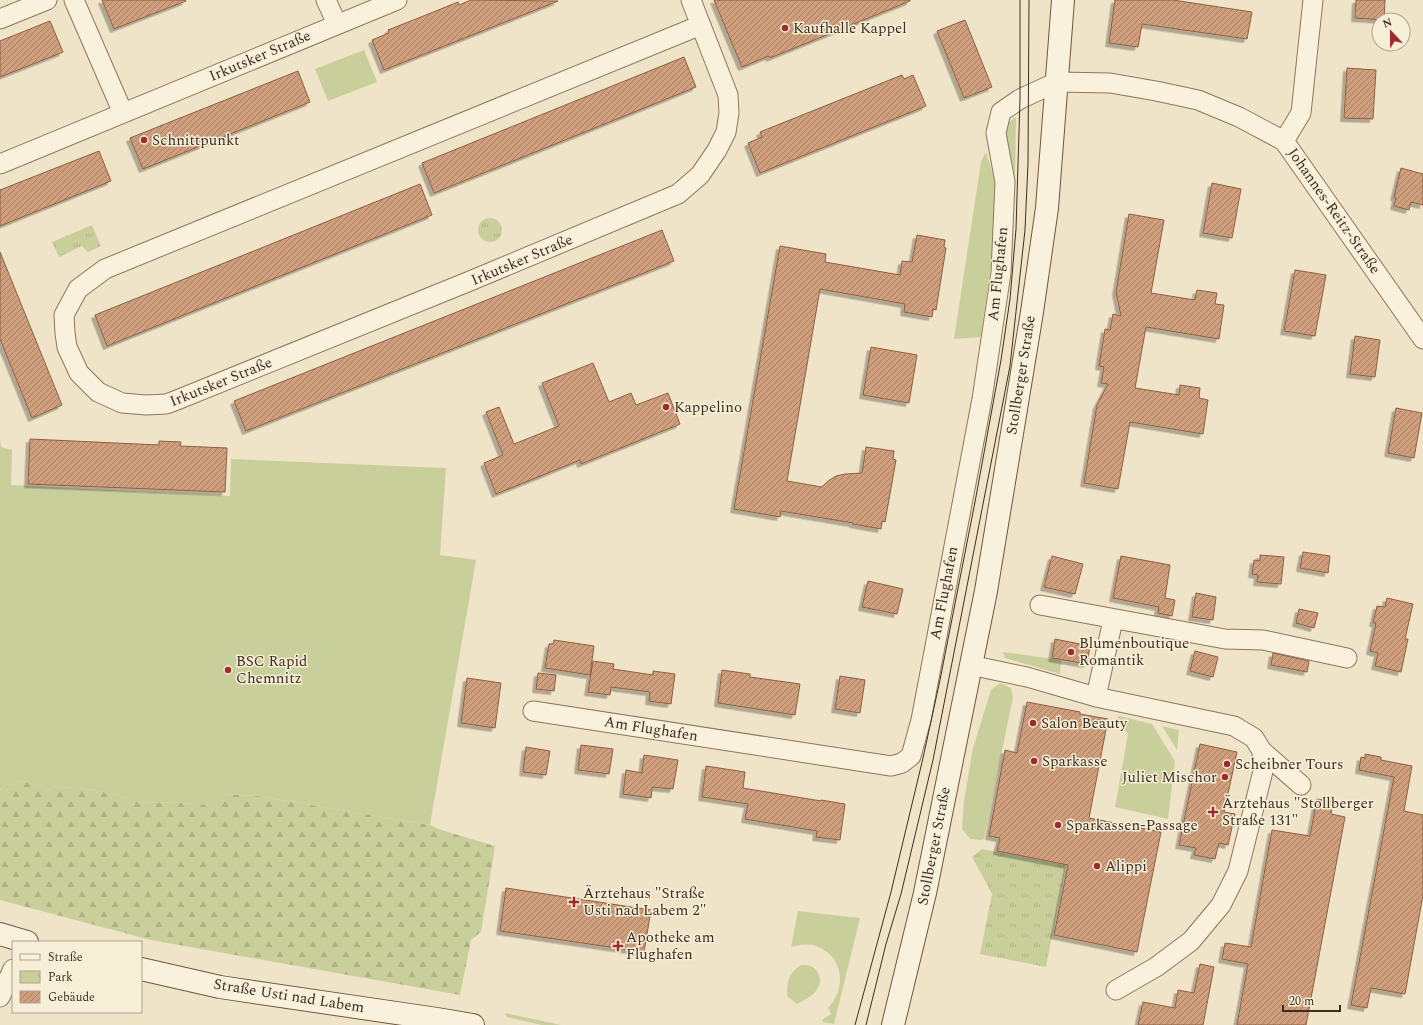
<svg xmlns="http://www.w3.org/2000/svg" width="1423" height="1025" viewBox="0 0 1423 1025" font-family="Spectral,serif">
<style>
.grass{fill:#c9cf9b}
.forest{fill:url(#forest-firs)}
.park{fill:url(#park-tufts)}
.building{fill:url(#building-hatch);stroke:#8d5f41;filter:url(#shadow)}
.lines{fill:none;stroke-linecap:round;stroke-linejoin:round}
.street-casing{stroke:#8d765c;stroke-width:21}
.secondary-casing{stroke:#6f573f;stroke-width:24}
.street{stroke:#faf1dc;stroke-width:19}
.secondary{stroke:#faf1dc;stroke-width:22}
.tram{stroke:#3d2e20;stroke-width:1}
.poi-dot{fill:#9e2a2b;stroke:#f7eed8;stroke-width:1.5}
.labels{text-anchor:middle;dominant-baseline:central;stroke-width:3;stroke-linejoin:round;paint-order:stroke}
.poi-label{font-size:15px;fill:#3d2e20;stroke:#f7eed8;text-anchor:start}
.street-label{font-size:15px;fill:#3d2e20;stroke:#f7eed8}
</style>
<defs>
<pattern id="forest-firs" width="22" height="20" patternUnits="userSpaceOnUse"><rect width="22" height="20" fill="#c9cf9b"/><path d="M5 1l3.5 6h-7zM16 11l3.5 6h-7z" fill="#aeb285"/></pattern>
<pattern id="park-tufts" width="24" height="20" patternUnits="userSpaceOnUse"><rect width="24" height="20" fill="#c9cf9b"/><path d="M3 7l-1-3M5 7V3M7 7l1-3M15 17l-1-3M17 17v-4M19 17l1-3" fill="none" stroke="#aeb285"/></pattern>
<pattern id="building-hatch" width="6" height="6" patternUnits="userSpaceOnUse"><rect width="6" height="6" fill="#cf9f7d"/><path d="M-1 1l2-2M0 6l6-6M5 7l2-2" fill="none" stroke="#a98266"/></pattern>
<filter id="shadow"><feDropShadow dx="-3.5" dy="3.5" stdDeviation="0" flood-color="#0004"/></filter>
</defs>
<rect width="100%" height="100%" fill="#f0e4c8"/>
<path class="grass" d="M 364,50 L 377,82 L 328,101 L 315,69 Z
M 1016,117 L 1015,177 L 1010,150 L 1005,135 L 1006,128 L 1010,121 Z
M 986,152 L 995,181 L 992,257 L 981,335 L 980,337 L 954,339 L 981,162 Z
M 0,438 L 1,447 L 12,450 L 11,485 L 230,496 L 231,459 L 446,468 L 440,555 L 476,560 L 430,825 L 257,796 L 225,794 L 210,805 L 180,803 L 135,802 L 114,794 L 80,788 L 37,786 L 23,781 L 5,787 L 0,790 Z
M 1003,652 L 1061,660 L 1060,674 L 1005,658 Z
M 1000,683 L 1011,688 L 1013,697 L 984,839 L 980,840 L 970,839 L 962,829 L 964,801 L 973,748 L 991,690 Z
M 1119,716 L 1152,724 L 1175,761 L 1168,819 L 1115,807 L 1128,734 L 1116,718 Z
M 1162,726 L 1179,730 L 1177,750 Z
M 798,911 L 860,918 L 834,1024 L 823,1022 L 822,1020 L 831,1014 L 828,1008 C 847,988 844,956 816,946 C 808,943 800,945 791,947 Z
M 801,965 C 804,965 808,965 811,966 C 819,970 823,981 818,988 C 814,996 804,1000 797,1004 L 787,996 C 788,981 787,974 801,965 Z
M 505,1013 L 561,1025 L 542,1025 L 507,1017 Z"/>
<path class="forest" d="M 23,781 L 37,786 L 80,788 L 114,794 L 135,802 L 180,803 L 210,805 L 225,794 L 257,796 L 430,825 L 438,829 L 495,846 L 481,932 L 471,940 L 460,995 L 151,940 L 0,900 L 0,790 L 5,787 Z"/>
<path class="park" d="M478 230a12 12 0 1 1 24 0a12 12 0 1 1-24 0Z
M 92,225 L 101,246 L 88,252 L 82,246 L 59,257 L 52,242 Z
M 982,849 L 1066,865 L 1046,967 L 980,954 L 992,894 L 972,857 Z"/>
<path class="building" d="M 102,0 L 185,0 L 186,1 L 114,29 Z
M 471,0 L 558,1 L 384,70 L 372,40 L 389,33 L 388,30 L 426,15 L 458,2 L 459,5 Z
M 714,0 L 910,0 L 910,1 L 770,58 L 769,56 L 742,67 Z
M 1115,0 L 1173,0 L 1252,12 L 1247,39 L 1142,24 L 1138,47 L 1109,43 Z
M 1356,0 L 1385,0 L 1384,20 L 1355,18 Z
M 965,20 L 992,87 L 964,98 L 937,31 Z
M 50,21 L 63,52 L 0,77 L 0,41 Z
M 684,57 L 696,87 L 434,193 L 422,163 Z
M 1347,68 L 1376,70 L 1373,119 L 1344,118 Z
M 298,71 L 310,102 L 143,169 L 130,138 Z
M 902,75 L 904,79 L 913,75 L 926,106 L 760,173 L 748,143 L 762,137 L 760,132 Z
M 99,151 L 111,181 L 0,226 L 0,190 Z
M 1401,168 L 1423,174 L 1423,205 L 1411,202 L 1409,210 L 1394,206 L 1396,198 L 1394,197 Z
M 1212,183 L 1241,189 L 1232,238 L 1203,233 Z
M 420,184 L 432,215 L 107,346 L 95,315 Z
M 1129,214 L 1164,220 L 1151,293 L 1195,300 L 1197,290 L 1217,293 L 1215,304 L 1224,305 L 1219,339 L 1146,327 L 1135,388 L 1179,395 L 1180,385 L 1200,388 L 1199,398 L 1208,400 L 1203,434 L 1130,422 L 1118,489 L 1084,483 L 1097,405 L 1108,384 L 1101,383 L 1104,367 L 1099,366 L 1105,329 L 1110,330 L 1113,314 L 1121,316 L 1116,292 Z
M 662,230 L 674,261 L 246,431 L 234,401 Z
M 917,235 L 945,240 L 944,247 L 946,248 L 940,285 L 936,310 L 933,309 L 932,317 L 904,312 L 905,304 L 820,289 L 787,481 L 822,487 L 828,481 L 836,476 L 845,474 L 862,473 L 866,447 L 894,451 L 893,459 L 896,460 L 885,522 L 882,521 L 881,529 L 853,524 L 853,523 L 781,511 L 780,517 L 734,509 L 780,246 L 826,254 L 825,262 L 900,275 L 902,261 L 912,262 Z
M 0,252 L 62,405 L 32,418 L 0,339 Z
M 1295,270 L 1326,275 L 1315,336 L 1284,331 Z
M 1355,336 L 1380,340 L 1375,377 L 1350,374 Z
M 871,347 L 917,355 L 909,403 L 863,395 Z
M 593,363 L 609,402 L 631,393 L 636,405 L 668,393 L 680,424 L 581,464 L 580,460 L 496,494 L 484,463 L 503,455 L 486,412 L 499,407 L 514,444 L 559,426 L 542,383 Z
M 1396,408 L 1422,413 L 1414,458 L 1388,453 Z
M 30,439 L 159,445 L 159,441 L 181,442 L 180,446 L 227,448 L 225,492 L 28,484 Z
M 1303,552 L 1330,556 L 1328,573 L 1300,568 Z
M 1260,555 L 1284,557 L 1281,584 L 1257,582 L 1258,575 L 1252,574 L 1254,560 L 1260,561 Z
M 1052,556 L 1083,564 L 1075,594 L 1044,587 Z
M 1121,556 L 1170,565 L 1165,598 L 1175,600 L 1172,616 L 1158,613 L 1159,607 L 1113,598 Z
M 868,581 L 903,589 L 897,614 L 862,607 Z
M 1196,593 L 1216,597 L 1213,620 L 1192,617 Z
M 1387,598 L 1413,604 L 1405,639 L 1408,639 L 1401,672 L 1375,666 L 1378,653 L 1370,651 L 1376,623 L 1373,623 L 1377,606 L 1385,607 Z
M 1299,609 L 1318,613 L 1314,628 L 1296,623 Z
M 1055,639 L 1090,646 L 1087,664 L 1052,658 Z
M 554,640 L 594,646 L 590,675 L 545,668 L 549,644 L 553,644 Z
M 1195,651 L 1218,657 L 1213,677 L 1190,671 Z
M 1273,653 L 1309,661 L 1307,672 L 1271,665 Z
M 593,661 L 614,664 L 613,669 L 653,675 L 653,671 L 675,674 L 671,704 L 649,701 L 650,692 L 611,687 L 610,695 L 588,692 Z
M 722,670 L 750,674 L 750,677 L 800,684 L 795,715 L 718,703 Z
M 538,673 L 556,675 L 554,691 L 536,689 Z
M 840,676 L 865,680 L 860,713 L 835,709 Z
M 467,678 L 501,683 L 495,728 L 461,723 Z
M 1027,702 L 1080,712 L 1080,714 L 1108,719 L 1089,818 L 1161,832 L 1137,952 L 1054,935 L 1068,865 L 997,851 L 1000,838 L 989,836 L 1005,750 L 1017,753 Z
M 1200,744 L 1237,752 L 1224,812 L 1235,814 L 1228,845 L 1219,843 L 1215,859 L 1194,855 L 1196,848 L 1179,845 Z
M 581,745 L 613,749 L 609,774 L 578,770 Z
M 526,747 L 550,751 L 546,775 L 523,772 Z
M 1365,754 L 1381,757 L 1381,760 L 1412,766 L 1404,811 L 1423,815 L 1423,895 L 1405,994 L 1371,988 L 1367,1008 L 1351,1005 L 1394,777 L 1359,770 L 1361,757 L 1365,758 Z
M 644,755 L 678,760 L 673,789 L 652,787 L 651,798 L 623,794 L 626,770 L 642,773 Z
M 706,766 L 745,772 L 743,788 L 821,801 L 821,800 L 845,804 L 840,840 L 816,837 L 817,831 L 745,819 L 748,804 L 702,797 Z
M 1317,799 L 1333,802 L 1331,814 L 1345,817 L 1306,1025 L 1237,1025 L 1248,964 L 1222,959 L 1225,943 L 1251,947 L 1272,830 L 1310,836 Z
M 506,888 L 651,910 L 644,952 L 500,931 Z
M 1200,964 L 1214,967 L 1203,1025 L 1138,1025 L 1143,1002 L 1175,1008 L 1178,990 L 1194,993 Z"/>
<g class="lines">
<g class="street-casing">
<path id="street" d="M 74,0 L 123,113
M 326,0 L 337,24
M 691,0 L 728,95 L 729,113 L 726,132 L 717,150 L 700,175 L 678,194 L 470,281 L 172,402 L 166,404 L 146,405 L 122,403 L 98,392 L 79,373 L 67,347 L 65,333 L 64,315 L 78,289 L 105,269 L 701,25
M 0,19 L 47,0
M 1284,141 L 1301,113 L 1313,0
M 0,164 L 397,0
M 1040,605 L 1225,639 L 1263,640 L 1347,658
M 970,665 L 1027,677 L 1096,697 L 1234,726 L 1254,738 L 1262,751 L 1301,785
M 1096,697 L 1113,620
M 533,711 L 891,766 L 902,763 L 911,756 L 921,720 L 982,399 L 1001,273 L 1005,182 L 996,133 L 1001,112 L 1020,99 L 1057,82 L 1110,83 L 1156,91 L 1198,100 L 1239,117 L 1284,141 L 1423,339
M 1116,990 L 1156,967 L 1191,941 L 1221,905 L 1238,871 L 1263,771 L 1262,751
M 0,997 L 13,969"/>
</g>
<g class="secondary-casing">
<path id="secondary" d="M 0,934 L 27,942
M 141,969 L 220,987 L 437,1019 L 473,1025
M 893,1025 L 925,893 L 986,591 L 1032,312 L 1047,208 L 1063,0"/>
</g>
<use href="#street" class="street"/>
<use href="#secondary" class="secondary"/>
<path class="tram" d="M 855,1025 L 891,892 L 923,758 L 940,680 L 975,502 L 1001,360 L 1010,299 L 1016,229 L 1020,99 L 1020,0
M 866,1025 L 886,944 L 901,894 L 933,760 L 1010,366 L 1025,230 L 1028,163 L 1029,0"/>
</g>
<g class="poi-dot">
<circle cx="785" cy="28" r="4"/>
<circle cx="144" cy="140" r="4"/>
<circle cx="666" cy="407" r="4"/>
<circle cx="1071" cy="652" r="4"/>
<circle cx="228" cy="670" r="4"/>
<circle cx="1033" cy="723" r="4"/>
<circle cx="1034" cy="761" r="4"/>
<circle cx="1227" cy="764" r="4"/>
<circle cx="1225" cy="777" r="4"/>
<path d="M1211 806h4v4h4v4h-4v4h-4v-4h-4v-4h4z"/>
<circle cx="1058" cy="825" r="4"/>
<circle cx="1097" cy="866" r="4"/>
<path d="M572 896h4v4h4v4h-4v4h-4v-4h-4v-4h4z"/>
<path d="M616 940h4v4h4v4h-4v4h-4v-4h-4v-4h4z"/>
</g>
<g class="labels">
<g class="poi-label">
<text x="793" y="28">Kaufhalle Kappel</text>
<text x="152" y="140">Schnittpunkt</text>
<text x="674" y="407">Kappelino</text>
<text x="1079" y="643">Blumenboutique<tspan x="1079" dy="17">Romantik</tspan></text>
<text x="236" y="661">BSC Rapid<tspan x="236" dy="17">Chemnitz</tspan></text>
<text x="1041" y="723">Salon Beauty</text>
<text x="1042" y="761">Sparkasse</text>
<text x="1235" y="764">Scheibner Tours</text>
<text x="1217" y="777" text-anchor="end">Juliet Mischor</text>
<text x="1222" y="803">Ärztehaus "Stollberger<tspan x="1222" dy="17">Straße 131"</tspan></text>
<text x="1066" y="825">Sparkassen-Passage</text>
<text x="1105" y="866">Alippi</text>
<text x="583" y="893">Ärztehaus "Straße<tspan x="583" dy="17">Usti nad Labem 2"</tspan></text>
<text x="626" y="937">Apotheke am<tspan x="626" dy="17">Flughafen</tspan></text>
</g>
<g class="street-label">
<text transform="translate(260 56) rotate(-23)">Irkutsker Straße</text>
<text transform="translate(1334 211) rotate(55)">Johannes-Reitz-Straße</text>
<text transform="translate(522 260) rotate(-23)">Irkutsker Straße</text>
<text transform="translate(998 274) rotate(-84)">Am Flughafen</text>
<text transform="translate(1021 375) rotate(-81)">Stollberger Straße</text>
<text transform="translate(221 382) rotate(-22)">Irkutsker Straße</text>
<text transform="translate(944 593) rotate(-79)">Am Flughafen</text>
<text transform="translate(651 729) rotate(9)">Am Flughafen</text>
<text transform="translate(934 846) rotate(-79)">Stollberger Straße</text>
<text transform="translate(289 996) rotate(9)">Straße Usti nad Labem</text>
</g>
</g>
<rect x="12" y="941" width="130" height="72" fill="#f7eed8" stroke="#ada18e"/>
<rect x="20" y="954" width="20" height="6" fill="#faf1dc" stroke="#ada18e"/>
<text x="48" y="961" font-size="12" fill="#3d2e20">Straße</text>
<rect x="20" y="971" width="20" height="12" fill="url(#park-tufts)" stroke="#ada18e"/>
<text x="48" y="981" font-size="12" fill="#3d2e20">Park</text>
<rect x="20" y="991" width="20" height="12" fill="url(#building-hatch)" stroke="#ada18e"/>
<text x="48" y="1001" font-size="12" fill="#3d2e20">Gebäude</text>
<g transform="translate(1391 32) rotate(338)"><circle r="19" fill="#f7eed8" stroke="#ada18e"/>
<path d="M0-3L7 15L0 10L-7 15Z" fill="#9e2a2b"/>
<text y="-6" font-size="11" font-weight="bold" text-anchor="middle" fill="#3d2e20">N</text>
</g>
<path d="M1283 1005v6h57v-6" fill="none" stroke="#3d2e20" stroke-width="2"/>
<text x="1289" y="1005" font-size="12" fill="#3d2e20" stroke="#f7eed8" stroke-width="3" paint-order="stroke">20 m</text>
</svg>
